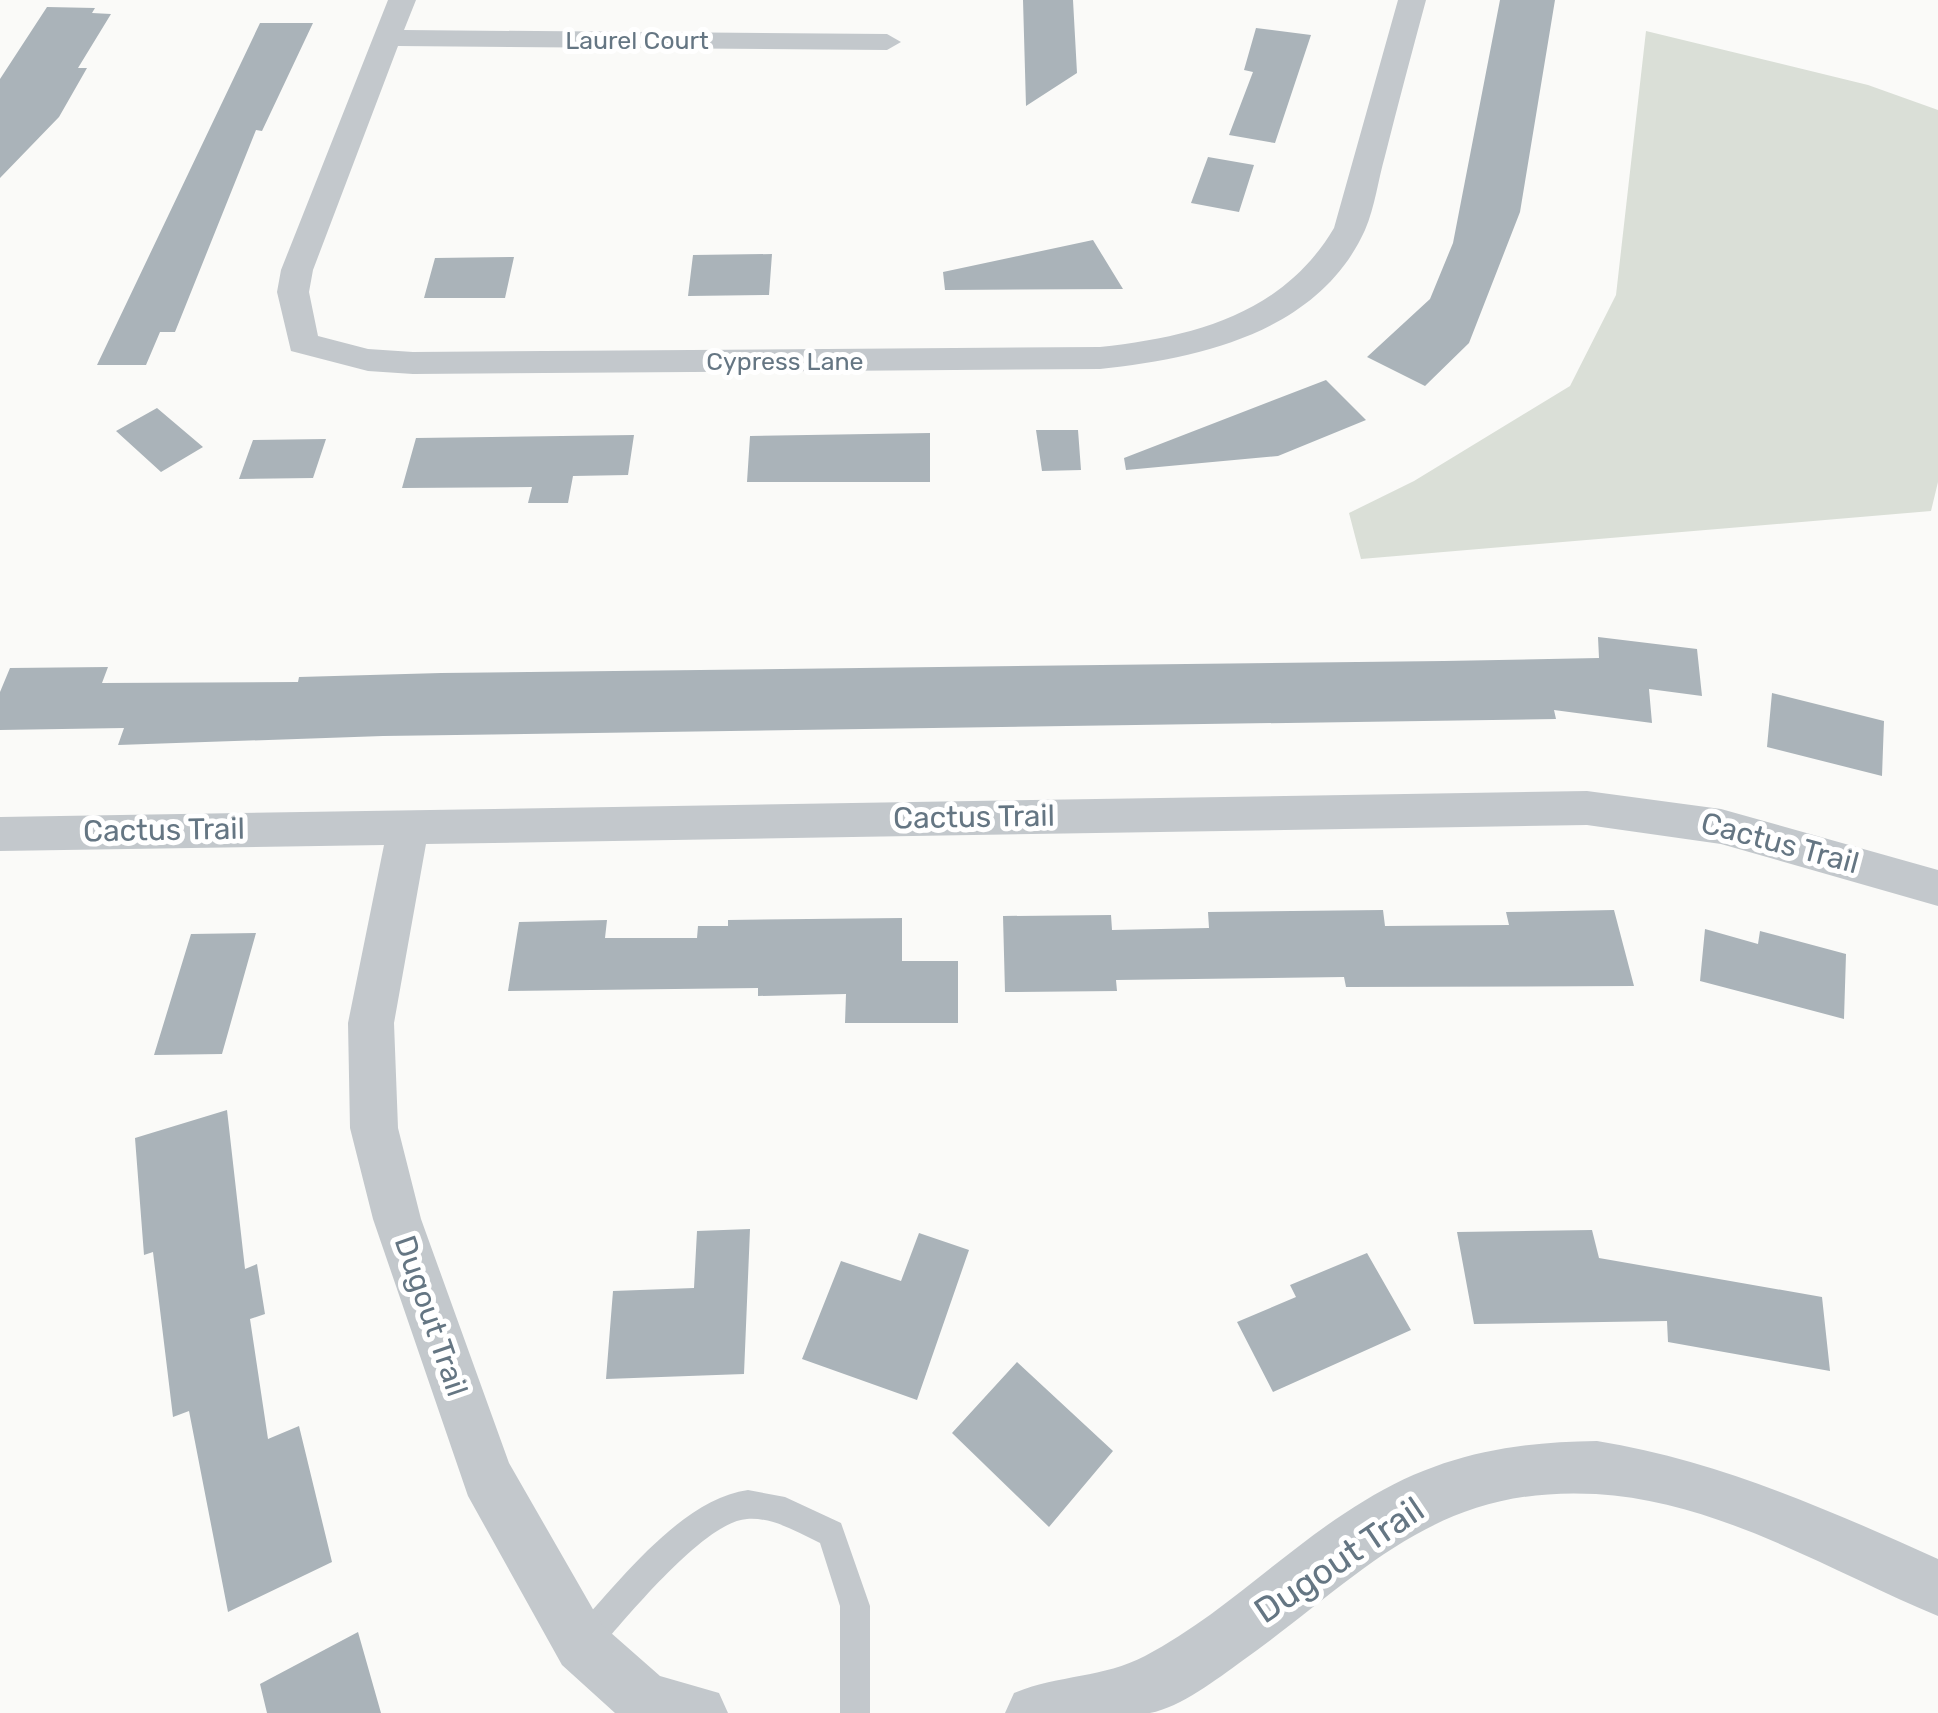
<svg xmlns="http://www.w3.org/2000/svg" width="1938" height="1713" viewBox="0 0 1938 1713" font-family="Rubik,sans-serif">
<style>
.green{fill:#dadfd7}
.building{fill:#aab3b9}
.lines{fill:none;stroke-linecap:round;stroke-linejoin:round}
.lane{fill:#c3c8cc;fill-rule:evenodd}
.street{fill:#c3c8cc;fill-rule:evenodd}
.labels{text-anchor:middle;dominant-baseline:central;stroke-width:10;stroke-linejoin:round;paint-order:stroke}
.far-street-label{font-size:25px;fill:#657683;stroke:#fff}
.street-label{font-size:30px;fill:#657683;stroke:#fff}
.near-street-label{font-size:35px;fill:#657683;stroke:#fff}
</style>
<rect width="100%" height="100%" fill="#fafaf8"/>
<path class="green" d="M 1646,31 L 1868,85 L 1938,110 L 1938,482 L 1931,511 L 1361,559 L 1349,513 L 1414,481 L 1570,386 L 1616,295 Z"/>
<path class="building" d="M 1023,0 L 1073,0 L 1077,73 L 1026,106 Z
M 1500,0 L 1555,0 L 1520,212 L 1469,343 L 1425,386 L 1367,357 L 1430,299 L 1453,243 Z
M 47,7 L 95,8 L 92,13 L 111,14 L 78,68 L 87,68 L 59,117 L 0,178 L 0,79 Z
M 260,23 L 313,23 L 262,131 L 256,130 L 175,332 L 160,332 L 146,365 L 97,365 Z
M 1256,28 L 1311,35 L 1275,143 L 1229,135 L 1253,72 L 1244,70 Z
M 1208,157 L 1254,165 L 1239,212 L 1191,203 Z
M 1093,240 L 1123,289 L 945,290 L 943,272 Z
M 772,254 L 769,295 L 688,296 L 693,255 Z
M 514,257 L 505,298 L 424,298 L 435,258 Z
M 1326,380 L 1366,420 L 1278,456 L 1126,470 L 1124,458 Z
M 157,408 L 203,447 L 161,472 L 116,431 Z
M 1036,430 L 1078,430 L 1081,470 L 1042,471 Z
M 930,433 L 930,482 L 747,482 L 750,436 Z
M 634,435 L 628,475 L 573,476 L 568,503 L 528,503 L 532,487 L 402,488 L 416,438 Z
M 326,439 L 313,478 L 239,479 L 253,440 Z
M 1598,637 L 1697,649 L 1702,696 L 1649,689 L 1652,723 L 1554,710 L 1556,719 L 383,736 L 118,745 L 124,728 L 0,730 L 0,692 L 10,668 L 108,667 L 102,683 L 298,682 L 299,677 L 441,673 L 1444,661 L 1599,658 Z
M 1772,693 L 1884,721 L 1882,776 L 1767,747 Z
M 1383,910 L 1385,926 L 1509,925 L 1506,912 L 1614,910 L 1634,986 L 1346,987 L 1344,977 L 1116,980 L 1117,991 L 1005,992 L 1003,916 L 1111,915 L 1112,930 L 1209,928 L 1208,912 Z
M 902,918 L 902,961 L 958,961 L 958,1023 L 845,1023 L 846,994 L 758,996 L 758,988 L 508,991 L 519,922 L 607,920 L 605,938 L 697,938 L 698,926 L 728,926 L 728,920 Z
M 1705,929 L 1758,944 L 1760,931 L 1846,954 L 1844,1019 L 1700,981 Z
M 256,933 L 222,1054 L 154,1055 L 191,934 Z
M 227,1110 L 245,1269 L 257,1264 L 265,1314 L 250,1319 L 268,1439 L 299,1426 L 332,1562 L 228,1612 L 189,1411 L 173,1417 L 153,1252 L 144,1255 L 135,1138 Z
M 750,1229 L 744,1374 L 606,1379 L 613,1291 L 694,1288 L 697,1231 Z
M 1592,1230 L 1599,1258 L 1822,1297 L 1830,1371 L 1668,1342 L 1667,1321 L 1474,1324 L 1457,1232 Z
M 919,1233 L 969,1250 L 917,1400 L 802,1359 L 841,1261 L 901,1281 Z
M 1367,1253 L 1411,1330 L 1273,1392 L 1237,1322 L 1296,1297 L 1290,1285 Z
M 1017,1362 L 1113,1451 L 1049,1527 L 952,1433 Z
M 358,1632 L 381,1713 L 267,1713 L 260,1684 Z"/>
<g class="lines">
<path class="lane" d="M 748,1490 L 785,1497 L 841,1523 L 870,1606 L 870,1713 L 840,1713 L 840,1606 L 820,1543 C 797,1532 773,1517 747,1519 C 704,1521 622,1623 593,1656 L 582,1660 L 571,1656 L 567,1645 L 571,1634 C 616,1586 680,1499 748,1490 Z"/>
<path class="street" d="M 388,0 L 416,0 L 404,30 L 887,34 L 901,42 L 887,50 L 398,46 L 313,270 L 309,292 L 318,336 L 368,349 L 413,352 L 1100,347 C 1194,337 1283,314 1334,228 L 1398,0 L 1426,0 C 1412,52 1398,104 1385,156 C 1378,180 1375,207 1365,230 C 1319,332 1201,358 1100,369 L 413,374 L 368,371 L 291,351 L 277,292 L 281,270 Z
M 1587,791 L 1721,809 L 1938,870 L 1938,906 L 1721,844 L 1587,825 L 426,844 L 394,1023 L 398,1128 L 421,1219 L 509,1463 L 602,1625 L 660,1676 L 719,1693 L 728,1713 L 615,1713 L 562,1665 L 468,1496 L 373,1219 L 350,1128 L 348,1023 L 384,845 L 0,851 L 0,817 Z
M 1597,1441 C 1719,1461 1827,1509 1938,1559 L 1938,1616 C 1828,1570 1718,1501 1596,1494 C 1433,1485 1363,1575 1242,1661 C 1217,1679 1181,1707 1150,1713 C 1112,1713 1046,1713 1005,1713 L 1014,1693 C 1057,1675 1103,1678 1145,1656 C 1225,1614 1287,1547 1364,1501 C 1439,1455 1511,1442 1597,1441 Z"/>
</g>
<g class="labels">
<g class="far-street-label">
<text x="637" y="40">Laurel Court</text>
<text x="785" y="361">Cypress Lane</text>
</g>
<g class="street-label">
<text transform="translate(974 817) rotate(-1)">Cactus Trail</text>
<text transform="translate(164 830) rotate(-1)">Cactus Trail</text>
<text transform="translate(1780 843) rotate(15)">Cactus Trail</text>
<text transform="translate(431 1316) rotate(71)">Dugout Trail</text>
</g>
<g class="near-street-label">
<text transform="translate(1339 1560) rotate(-34)">Dugout Trail</text>
</g>
</g>
</svg>
